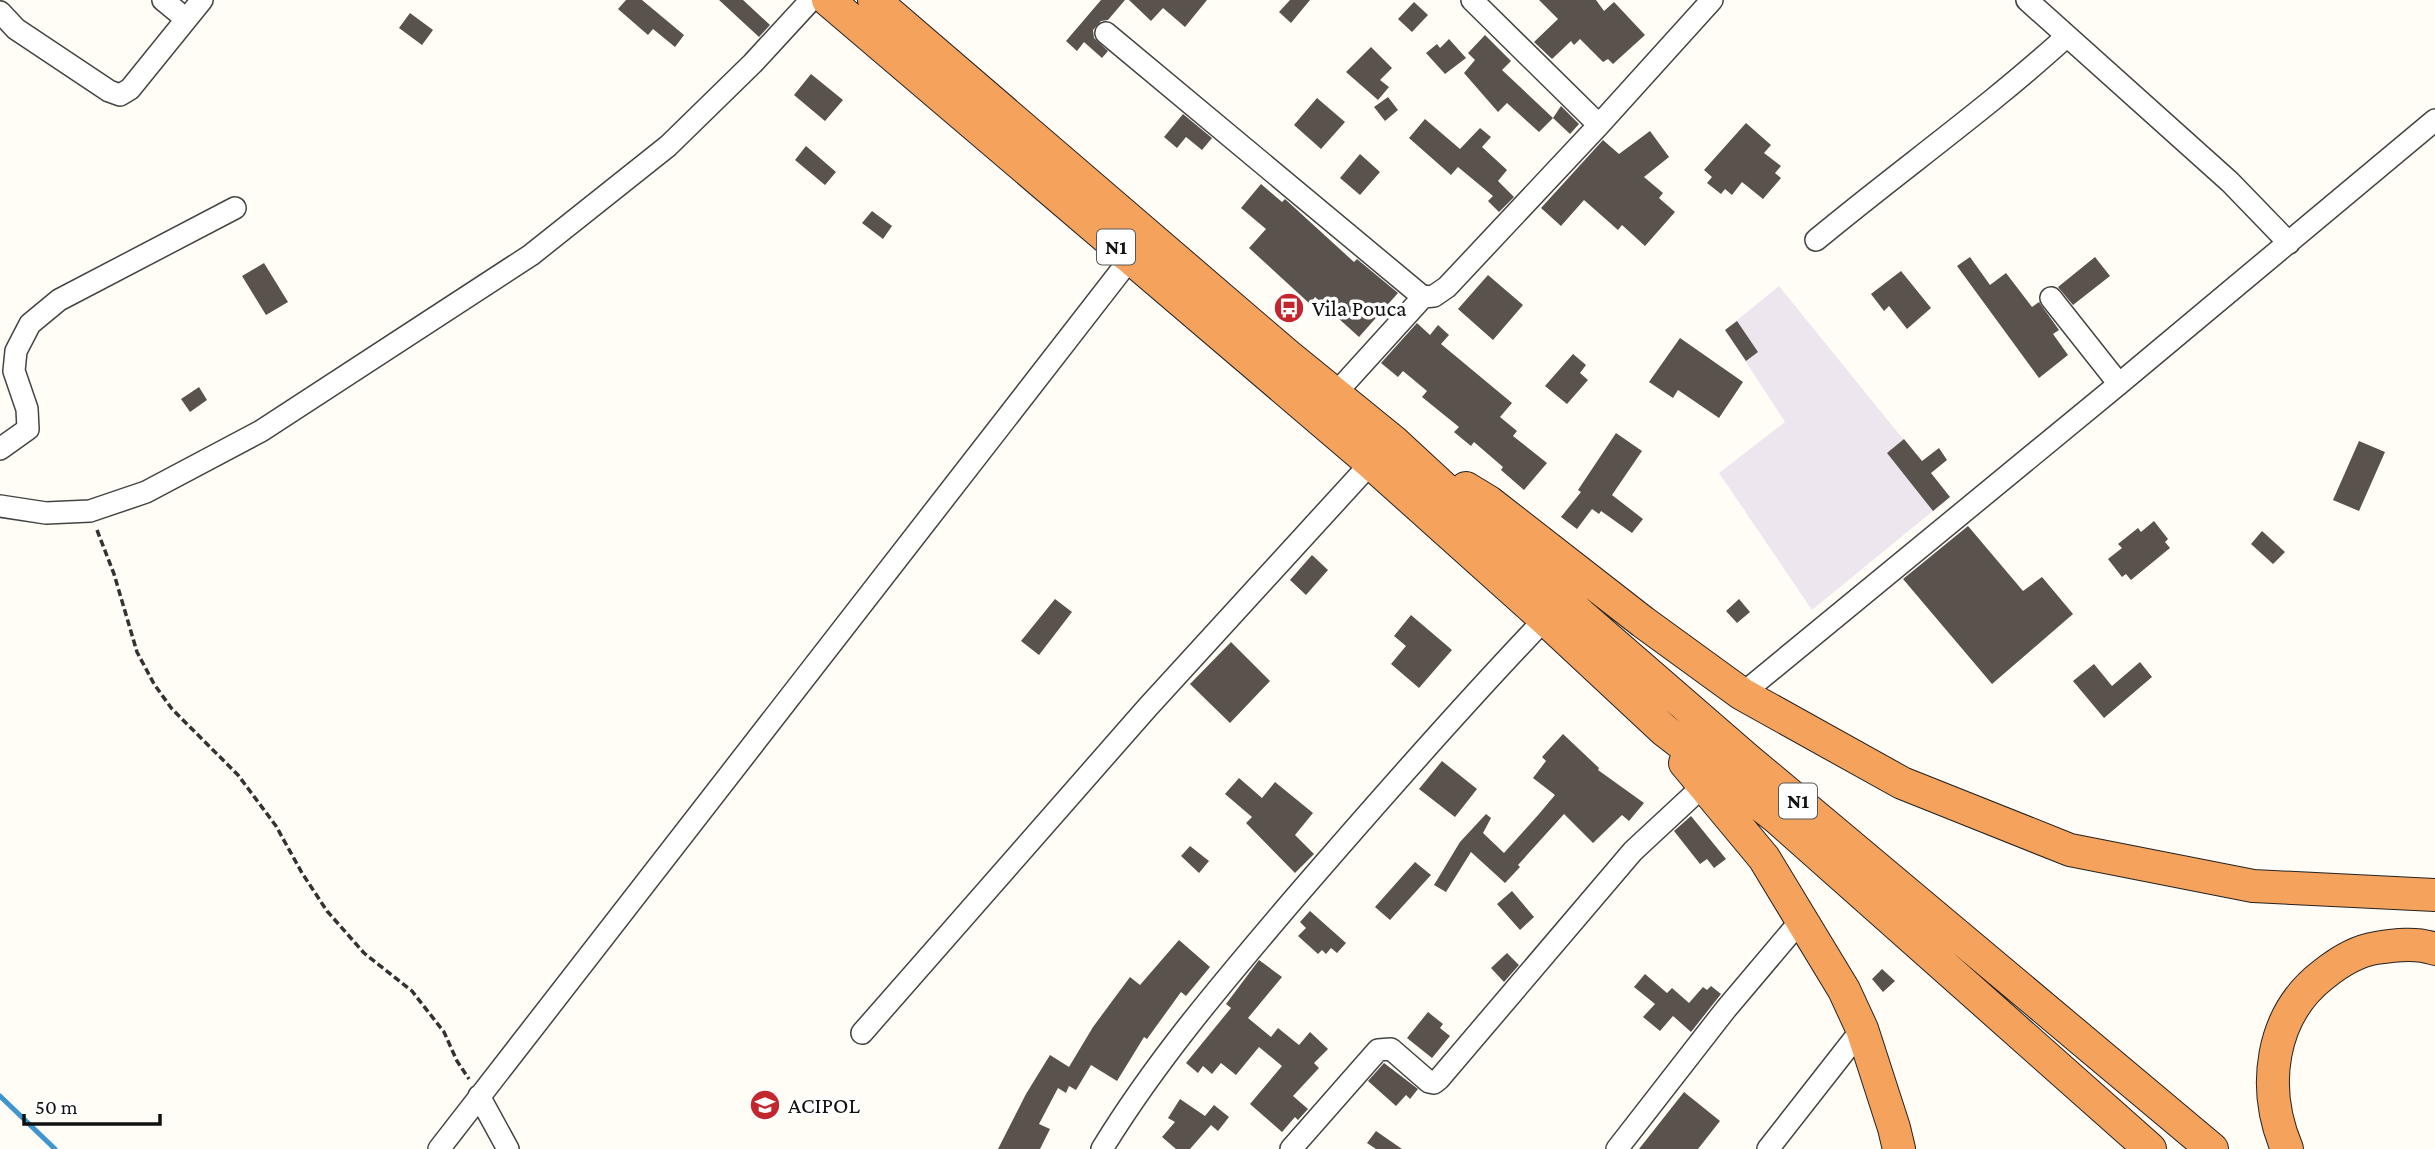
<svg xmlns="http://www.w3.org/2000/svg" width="2435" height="1149" viewBox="0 0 2435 1149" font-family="'Crimson Pro',serif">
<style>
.industrial{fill:#eee6ef}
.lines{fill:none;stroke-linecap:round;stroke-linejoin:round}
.stream{stroke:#3f96cf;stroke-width:5}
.building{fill:#5a524d}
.minor-casing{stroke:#444;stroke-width:24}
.highway-casing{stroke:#222;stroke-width:34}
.path{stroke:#333;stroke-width:3.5;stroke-dasharray:7 3.5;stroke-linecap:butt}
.minor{stroke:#fff;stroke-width:21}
.highway{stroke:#f5a25d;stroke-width:32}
.labels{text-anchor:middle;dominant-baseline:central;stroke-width:7;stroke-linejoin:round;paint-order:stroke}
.shield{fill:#fff;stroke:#585858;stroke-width:2}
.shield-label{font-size:21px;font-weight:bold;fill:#111}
.poi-label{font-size:23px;fill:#111;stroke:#fff;text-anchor:start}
</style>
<rect width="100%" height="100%" fill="#fffdf5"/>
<path class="industrial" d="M 1779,286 L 1950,497 L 1812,610 L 1719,473 L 1785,422 L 1725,330 Z"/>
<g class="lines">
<path class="stream" d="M 0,1096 L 55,1149"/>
</g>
<path class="building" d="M 626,0 L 642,0 L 684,35 L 675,47 L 653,29 L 648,35 L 618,9 Z
M 719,0 L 743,0 L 770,25 L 759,37 Z
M 1101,0 L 1125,0 L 1108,20 L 1101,21 L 1093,30 L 1094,38 L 1108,51 L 1102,58 L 1084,42 L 1077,51 L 1066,41 Z
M 1129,0 L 1207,0 L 1185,27 L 1163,8 L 1151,21 Z
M 1290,0 L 1310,0 L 1291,23 L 1279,12 Z
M 1539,0 L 1596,0 L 1604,11 L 1614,2 L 1645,35 L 1613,64 L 1608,59 L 1603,62 L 1580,39 L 1574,45 L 1571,41 L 1552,59 L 1534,42 L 1558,19 Z
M 1414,2 L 1428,15 L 1412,32 L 1398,19 Z
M 410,13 L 433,30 L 422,45 L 399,28 Z
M 1485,35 L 1511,61 L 1502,70 L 1553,118 L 1539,132 L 1507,103 L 1498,112 L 1464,73 L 1475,60 L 1468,53 Z
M 1449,39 L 1466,58 L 1445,74 L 1426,53 L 1437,44 L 1440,48 Z
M 1371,47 L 1392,68 L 1380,80 L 1389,87 L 1378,100 L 1346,72 Z
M 811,74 L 843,100 L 825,121 L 794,95 Z
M 1388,97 L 1398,110 L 1385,121 L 1374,107 Z
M 1317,98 L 1345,122 L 1321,149 L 1294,125 Z
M 1561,106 L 1579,124 L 1570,134 L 1553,118 Z
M 1183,114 L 1212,138 L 1202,150 L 1186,137 L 1177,148 L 1164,137 Z
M 1425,119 L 1460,149 L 1480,128 L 1491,137 L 1482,147 L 1507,170 L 1498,181 L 1514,197 L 1499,212 L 1488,201 L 1493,196 L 1458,167 L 1451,175 L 1409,138 Z
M 1746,123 L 1771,145 L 1764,153 L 1781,166 L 1775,173 L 1781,178 L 1763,199 L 1742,182 L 1732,195 L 1725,189 L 1721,194 L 1707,183 L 1712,177 L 1704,170 Z
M 1650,131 L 1669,157 L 1644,177 L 1663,193 L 1659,198 L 1675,212 L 1645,246 L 1622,225 L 1618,230 L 1584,200 L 1561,226 L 1541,208 L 1603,140 L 1619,154 Z
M 806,146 L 836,172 L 825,185 L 795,160 Z
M 1360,154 L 1380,172 L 1360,195 L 1340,178 Z
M 1261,184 L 1282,202 L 1285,199 L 1354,262 L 1357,259 L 1398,293 L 1359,337 L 1315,297 L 1310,304 L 1249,248 L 1266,229 L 1241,208 Z
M 872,211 L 892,226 L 883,239 L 862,223 Z
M 1970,257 L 1990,285 L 2006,273 L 2032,307 L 2039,302 L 2059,330 L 2053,334 L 2068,355 L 2039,378 L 1957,266 Z
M 2095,257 L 2110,276 L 2073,305 L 2058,287 Z
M 264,263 L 288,302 L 266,315 L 242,276 Z
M 1901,271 L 1931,308 L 1907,329 L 1889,306 L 1884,311 L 1871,294 Z
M 1488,275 L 1523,305 L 1493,340 L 1458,309 Z
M 1737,321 L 1758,352 L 1746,361 L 1725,330 Z
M 1417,323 L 1430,335 L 1438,325 L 1449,335 L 1441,344 L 1512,403 L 1500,417 L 1517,431 L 1513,436 L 1547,463 L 1524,490 L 1501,470 L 1503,467 L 1474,442 L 1471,446 L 1454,432 L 1459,427 L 1422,397 L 1427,391 L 1403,371 L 1398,377 L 1381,363 Z
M 1680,338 L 1743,382 L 1719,418 L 1678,390 L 1673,398 L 1649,382 Z
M 1573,354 L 1586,365 L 1580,373 L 1588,380 L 1567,404 L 1545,386 Z
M 199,387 L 207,400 L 190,412 L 181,399 Z
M 1616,433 L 1642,451 L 1612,495 L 1643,519 L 1632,533 L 1601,511 L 1599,514 L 1592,509 L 1577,529 L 1561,517 L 1581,492 L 1578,490 Z
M 1904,439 L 1922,461 L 1939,448 L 1947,460 L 1931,473 L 1950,497 L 1933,511 L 1887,453 Z
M 2359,441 L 2385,452 L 2359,511 L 2333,500 Z
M 2154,521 L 2168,539 L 2165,542 L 2170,548 L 2131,580 L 2126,574 L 2122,577 L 2108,559 L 2122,548 L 2118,544 L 2138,528 L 2141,532 Z
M 1968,526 L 2023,591 L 2042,577 L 2073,614 L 1992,684 L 1903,579 Z
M 2262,531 L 2285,552 L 2273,564 L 2251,544 Z
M 1312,555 L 1328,570 L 1306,595 L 1290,580 Z
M 1055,599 L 1072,612 L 1039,655 L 1021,641 Z
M 1739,599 L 1750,612 L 1737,623 L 1726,611 Z
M 1411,615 L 1452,650 L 1419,688 L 1391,664 L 1406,646 L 1394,636 Z
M 1231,642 L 1270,681 L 1230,723 L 1190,684 Z
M 2140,662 L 2152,677 L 2104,718 L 2073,681 L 2094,664 L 2112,686 Z
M 1563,734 L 1599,768 L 1598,770 L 1644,803 L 1629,821 L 1622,815 L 1593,843 L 1564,814 L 1518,865 L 1520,867 L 1505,883 L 1471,852 L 1446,892 L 1434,885 L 1460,842 L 1486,814 L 1491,818 L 1483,833 L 1504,853 L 1539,814 L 1555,795 L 1533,778 L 1546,761 L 1542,757 Z
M 1442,761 L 1477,789 L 1455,817 L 1419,789 Z
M 1239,778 L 1262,798 L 1275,782 L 1313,813 L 1295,835 L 1314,854 L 1295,873 L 1246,823 L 1252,817 L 1225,794 Z
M 1691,816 L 1726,859 L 1714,868 L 1707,859 L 1700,864 L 1674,831 Z
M 1190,846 L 1209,861 L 1199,873 L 1181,856 Z
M 1415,862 L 1431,875 L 1390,920 L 1375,907 Z
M 1512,891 L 1534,917 L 1520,930 L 1497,904 Z
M 1310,911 L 1346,943 L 1337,953 L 1331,948 L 1326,954 L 1322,950 L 1318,954 L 1298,936 L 1306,928 L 1300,922 Z
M 1179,940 L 1210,967 L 1186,996 L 1181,992 L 1147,1039 L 1144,1037 L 1117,1081 L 1091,1065 L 1076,1090 L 1069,1086 L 1066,1093 L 1058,1088 L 1039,1124 L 1050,1129 L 1040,1149 L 998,1149 L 1026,1094 L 1050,1055 L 1069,1067 L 1093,1027 L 1130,977 L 1140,985 Z
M 1507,953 L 1519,965 L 1504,982 L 1491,968 Z
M 1259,960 L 1282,977 L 1248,1018 L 1271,1037 L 1278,1028 L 1299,1045 L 1310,1032 L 1328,1049 L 1314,1063 L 1319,1068 L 1293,1096 L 1308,1109 L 1298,1120 L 1295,1117 L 1282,1132 L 1250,1104 L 1282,1066 L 1259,1047 L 1236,1075 L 1221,1063 L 1212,1074 L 1203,1066 L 1198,1073 L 1186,1063 L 1231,1008 L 1226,1004 Z
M 1882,969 L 1895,981 L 1883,992 L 1872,979 Z
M 1645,974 L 1667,993 L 1672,988 L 1689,1003 L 1703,987 L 1707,990 L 1711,986 L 1721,994 L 1691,1032 L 1673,1016 L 1660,1031 L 1643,1017 L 1655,1004 L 1634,987 Z
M 1428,1012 L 1443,1024 L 1440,1028 L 1450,1036 L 1432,1058 L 1407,1038 Z
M 1384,1063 L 1418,1089 L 1410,1099 L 1406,1095 L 1396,1106 L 1368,1081 Z
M 1684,1092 L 1720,1121 L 1698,1149 L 1639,1149 Z
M 1180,1099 L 1205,1116 L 1214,1105 L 1229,1117 L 1218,1131 L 1211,1125 L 1190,1149 L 1176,1149 L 1162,1137 L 1175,1122 L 1168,1118 Z
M 1376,1131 L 1402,1149 L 1376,1149 L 1367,1143 Z"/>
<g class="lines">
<g class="minor-casing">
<path id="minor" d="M 163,0 L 186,19
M 1472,0 L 1599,125
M 2027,0 L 2230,182 L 2289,243
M 0,12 L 16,29 L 109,91 L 120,95 L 130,89 L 202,0
M 1106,33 L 1423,297
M 1816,240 C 1899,171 1987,109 2067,36
M 2051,298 L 2119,384
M 1335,394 L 1423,297 L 1434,296 L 1447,287 L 1599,125 L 1712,0
M 0,449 L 28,429 L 27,409 L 14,371 L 16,351 L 30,324 L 59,300 L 235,208
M 0,506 L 46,513 L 90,511 L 146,492 L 261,431 L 531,255 L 668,146 L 753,63 L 811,0
M 1742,694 L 2119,384 L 2435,120
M 862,1033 L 1147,708 L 1371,463
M 479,1096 L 508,1149
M 439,1149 L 1130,259
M 1102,1149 C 1157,1059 1225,980 1293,900 C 1375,805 1458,710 1545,619
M 1291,1149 L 1378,1050 L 1391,1049 L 1429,1082 L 1434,1083 L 1439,1079 L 1633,851 L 1703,786
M 1617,1149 L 1726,1009 L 1802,919
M 1768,1149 L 1862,1029"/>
</g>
<g class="highway-casing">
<path id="highway" d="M 828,0 L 1371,463 L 1545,619 L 1664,730 L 1776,817 L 2150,1149
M 874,0 L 1287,355 L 1394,442 L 1581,615 L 1747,759 L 2212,1149
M 1466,488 L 1489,502 L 1643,622 L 1742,694 L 1902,783 L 2070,850 L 2253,886 L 2435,895
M 1685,763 L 1764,858 L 1844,990 L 1862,1029 L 1894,1128 L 1899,1149
M 2287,1149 C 2261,1088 2270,1015 2324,974 C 2339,962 2357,951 2376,948 C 2394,945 2417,942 2435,949"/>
</g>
<path class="path" d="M 97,530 L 114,574 L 137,652 L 154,684 L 172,709 L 238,775 L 276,826 L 302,873 L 327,911 L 364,953 L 412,991 L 444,1032 L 457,1061 L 469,1079"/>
<use href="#minor" class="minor"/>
<use href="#highway" class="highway"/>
</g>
<defs>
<g id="bus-disc" transform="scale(1.575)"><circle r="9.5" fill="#c4262e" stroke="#fff"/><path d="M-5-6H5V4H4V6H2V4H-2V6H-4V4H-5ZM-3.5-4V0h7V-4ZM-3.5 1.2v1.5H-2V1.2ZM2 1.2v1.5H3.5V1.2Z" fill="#fff"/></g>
<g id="university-disc" transform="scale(1.575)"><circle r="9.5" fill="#c4262e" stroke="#fff"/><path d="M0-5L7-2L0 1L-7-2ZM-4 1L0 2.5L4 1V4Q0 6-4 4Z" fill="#fff"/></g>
</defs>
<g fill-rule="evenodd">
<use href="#bus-disc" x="1289" y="308"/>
<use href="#university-disc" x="765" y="1105"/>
</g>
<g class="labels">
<g class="shield">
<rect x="1097" y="229.5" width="38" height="35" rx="5"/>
<rect x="1779" y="783.5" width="38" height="35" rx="5"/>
</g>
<g class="shield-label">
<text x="1116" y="247">N1</text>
<text x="1798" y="801">N1</text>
</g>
<g class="poi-label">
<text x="1312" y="308">Vila Pouca</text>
<text x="788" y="1105">ACIPOL</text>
</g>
</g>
<path d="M24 1114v10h136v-10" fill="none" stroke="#111111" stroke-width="3.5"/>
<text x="35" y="1114" font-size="21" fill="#111111" stroke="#ffffff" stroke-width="5" paint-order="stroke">50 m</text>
</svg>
